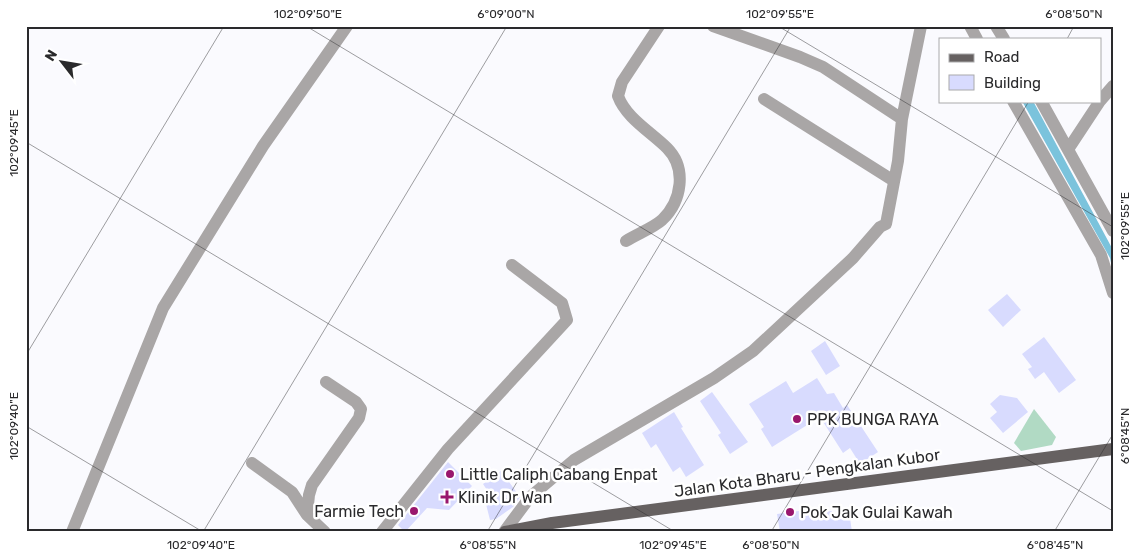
<svg xmlns="http://www.w3.org/2000/svg" width="1139" height="558" viewBox="0 0 1139 558" font-family="Rubik,sans-serif">
<style>
.green{fill:#b1dac4}
.water{fill:#7bc3dc}
.building{fill:#d8dbfe}
.lines{fill:none;stroke-linecap:round;stroke-linejoin:round}
.minor{stroke:#a9a6a6;stroke-width:12}
.primary{stroke:#666161;stroke-width:12}
.ticks{fill:none;stroke:#2a2a2c;stroke-width:1;stroke-opacity:0.45}
.poi-dot{fill:#99176d;stroke:#fff;stroke-width:2}
.labels{text-anchor:middle;dominant-baseline:central;stroke-width:5;stroke-linejoin:round;paint-order:stroke}
.poi-label{font-size:16px;fill:#2a2a2c;stroke:#fff;text-anchor:start}
.street-label{font-size:16px;fill:#2a2a2c;stroke:#fff}
.neatline{fill:none;stroke:#2a2a2c;stroke-width:2}
.ticks-label{font-size:12px;text-anchor:middle;fill:#2a2a2c}
</style>
<rect width="100%" height="100%" fill="#fafafe"/>
<path class="green" d="M 1034,409 L 1056,437 L 1052,445 L 1021,451 L 1014,443 Z"/>
<path class="water" d="M 1022,101 L 1033,101 L 1113,250 L 1113,272 L 1110,258 Z"/>
<path class="building" d="M 1007,294 L 1021,310 L 1003,327 L 988,310 Z
M 1044,337 L 1076,380 L 1059,393 L 1044,372 L 1035,379 L 1028,369 L 1032,367 L 1022,354 Z
M 825,341 L 840,366 L 826,375 L 811,351 Z
M 817,378 L 827,394 L 834,393 L 843,408 L 847,405 L 878,452 L 860,464 L 850,448 L 843,453 L 820,417 L 772,447 L 761,429 L 764,427 L 749,404 L 786,381 L 793,393 Z
M 712,392 L 748,442 L 730,454 L 718,435 L 721,433 L 700,401 Z
M 1000,395 L 1017,398 L 1028,412 L 1003,433 L 990,418 L 997,412 L 990,404 Z
M 674,412 L 683,427 L 681,428 L 704,465 L 686,477 L 680,467 L 673,472 L 656,444 L 651,448 L 642,433 Z
M 448,462 L 472,486 L 449,510 L 427,508 L 405,532 L 398,525 Z
M 501,471 L 520,497 L 513,507 L 496,519 L 490,520 L 486,504 L 493,499 L 483,484 Z
M 820,508 L 821,512 L 832,511 L 833,520 L 850,518 L 852,532 L 824,532 L 824,530 L 780,532 L 777,514 Z"/>
<g class="lines">
<path class="minor" d="M 713,26 L 800,57 L 823,67 L 902,119
M 970,26 L 977,39
M 996,26 L 1004,39
M 764,99 L 894,181
M 1013,101 L 1101,255 L 1113,293
M 1041,101 L 1113,231
M 1100,101 L 1113,86
M 1069,148 L 1100,101
M 626,241 C 637,234 653,228 662,220 C 682,201 687,168 667,148 C 651,132 626,118 618,96 L 622,82 L 659,26
M 252,463 L 292,492 L 307,515
M 72,532 L 163,308 L 263,146 L 347,26
M 325,532 L 307,515 L 309,495 L 312,485 L 359,418 L 361,409 L 356,402 L 326,382
M 382,532 L 448,449 L 567,320 L 562,303 L 512,265
M 504,532 L 530,497 L 574,460 L 714,378 L 753,351 L 853,258 L 880,227 L 886,224 L 898,161 L 902,119 L 921,26"/>
<path class="primary" d="M 505,532 L 552,523 L 1113,449"/>
</g>
<path class="ticks" d="M 306,26 L 1113,511M 778,26 L 1113,227M 1067,39 L 1074,26M 26,142 L 675,532M 26,355 L 224,26M 26,426 L 203,532M 203,532 L 507,26M 487,532 L 791,26M 771,532 L 1029,101M 1054,532 L 1113,434"/>
<g class="poi-dot">
<circle cx="797" cy="419" r="5"/>
<circle cx="450" cy="474" r="5"/>
<path d="M444.5 489.5h5v5h5v5h-5v5h-5v-5h-5v-5h5z"/>
<circle cx="414" cy="511" r="5"/>
<circle cx="790" cy="512" r="5"/>
</g>
<g class="labels">
<g class="poi-label">
<text x="807" y="419">PPK BUNGA RAYA</text>
<text x="460" y="474">Little Caliph Cabang Enpat</text>
<text x="458" y="497">Klinik Dr Wan</text>
<text x="404" y="511" text-anchor="end">Farmie Tech</text>
<text x="800" y="512">Pok Jak Gulai Kawah</text>
</g>
<g class="street-label">
<text transform="translate(807 473) rotate(-8)">Jalan Kota Bharu - Pengkalan Kubor</text>
</g>
</g>
<rect width="1139" height="558" fill="none" stroke="#ffffff" stroke-width="55"/>
<rect x="939" y="38" width="162" height="65" fill="#ffffff" stroke="#aaaaab"/>
<rect x="949" y="54" width="25" height="8" fill="#666161" stroke="#aaaaab"/>
<text x="984" y="62" font-size="15" fill="#2a2a2c">Road</text>
<rect x="949" y="75" width="25" height="15" fill="#d8dbfe" stroke="#aaaaab"/>
<text x="984" y="88" font-size="15" fill="#2a2a2c">Building</text>
<g transform="translate(62 62) rotate(301)" stroke="#ffffff" stroke-width="4" paint-order="stroke">
<path d="M0-4L9 19L0 12L-9 19Z" fill="#2a2a2c"/>
<text y="-8" font-size="14" font-weight="bold" text-anchor="middle" fill="#2a2a2c">N</text>
</g>
<rect x="28" y="28" width="1084" height="502" class="neatline"/>
<g class="ticks-label">
<text x="308" y="18">102°09'50"E</text>
<text x="506" y="18">6°09'00"N</text>
<text x="780" y="18">102°09'55"E</text>
<text x="1074" y="18">6°08'50"N</text>
<text transform="translate(14 143) rotate(-90)" y="4">102°09'45"E</text>
<text transform="translate(1125 226) rotate(-90)" y="4">102°09'55"E</text>
<text transform="translate(14 426) rotate(-90)" y="4">102°09'40"E</text>
<text transform="translate(1125 436) rotate(-90)" y="4">6°08'45"N</text>
<text x="201" y="549">102°09'40"E</text>
<text x="488" y="549">6°08'55"N</text>
<text x="673" y="549">102°09'45"E</text>
<text x="771" y="549">6°08'50"N</text>
<text x="1055" y="549">6°08'45"N</text>
</g>
</svg>
